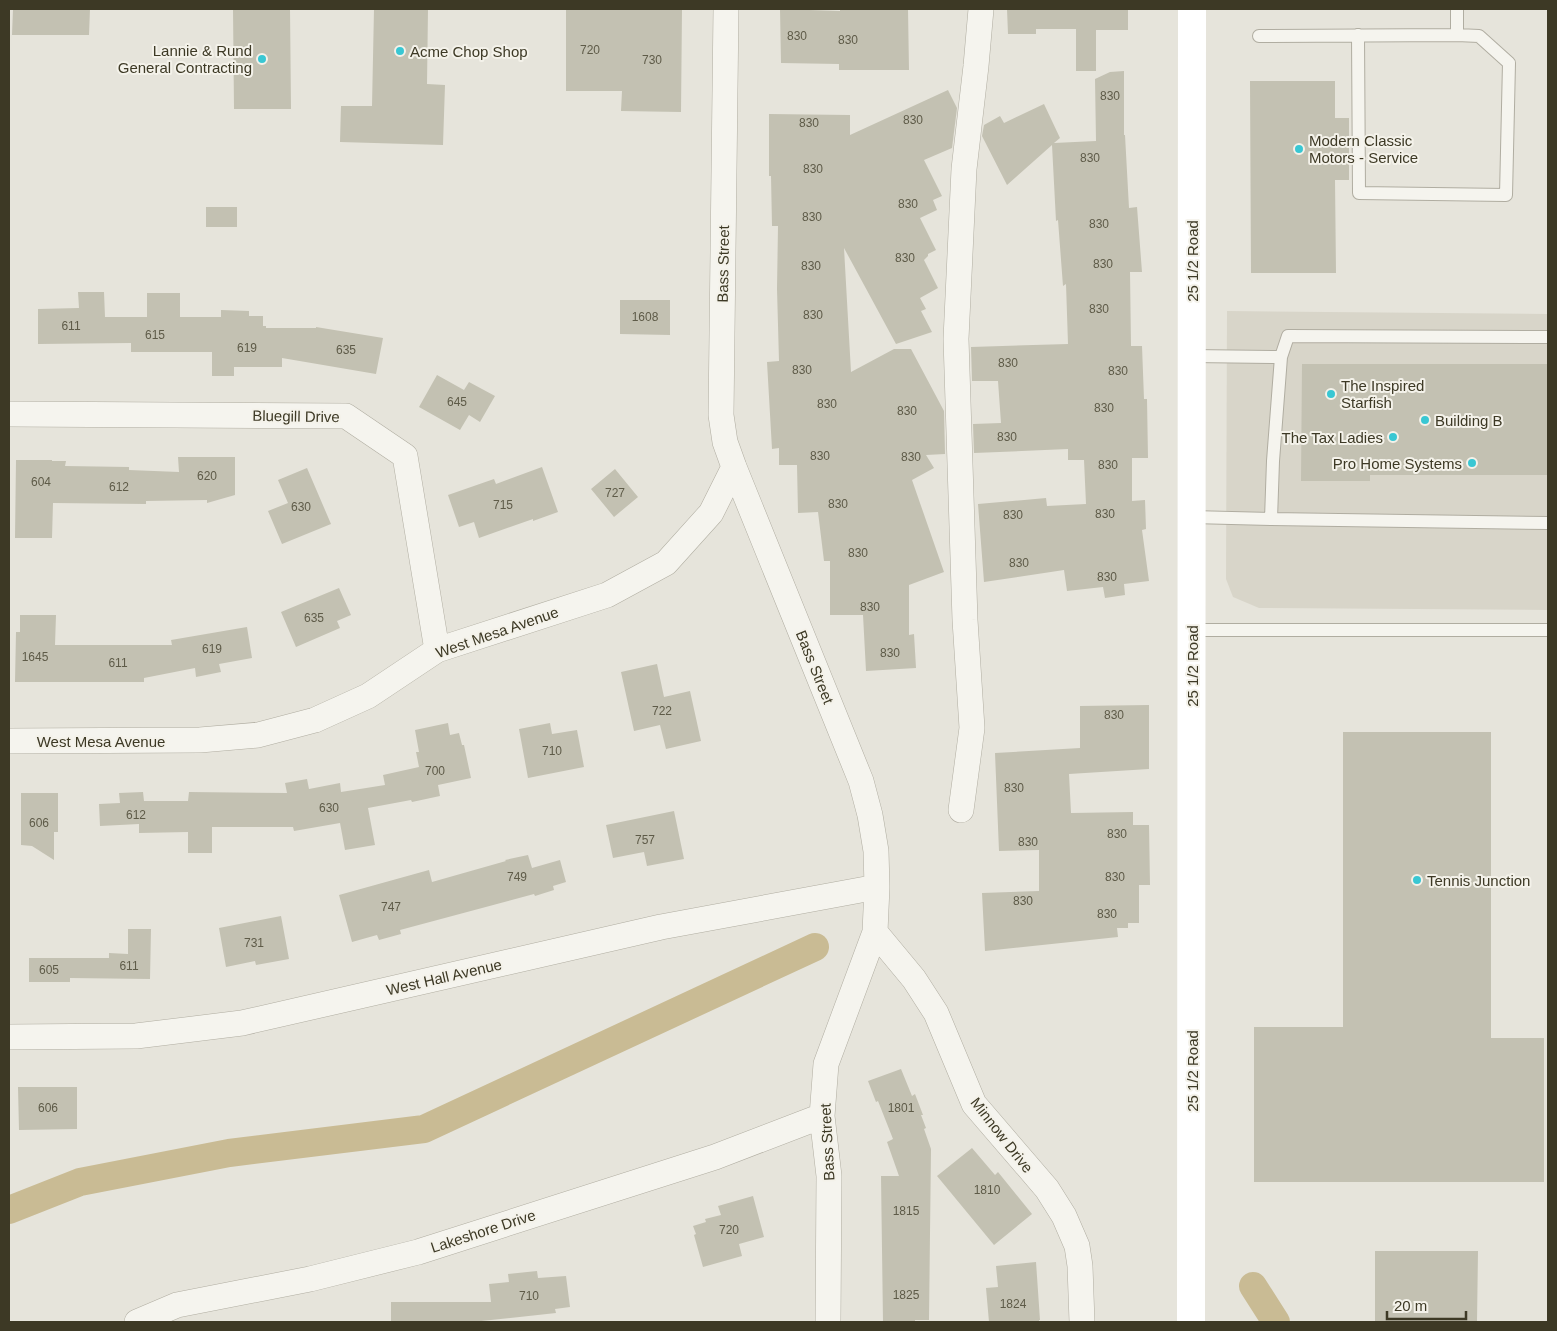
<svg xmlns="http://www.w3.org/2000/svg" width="1557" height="1331" viewBox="0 0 1557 1331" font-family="Helvetica,sans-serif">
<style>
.built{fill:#d8d5c9}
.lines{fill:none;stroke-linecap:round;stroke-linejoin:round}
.canal{stroke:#c9bb94;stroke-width:28}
.building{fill:#c3c1b2}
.lane-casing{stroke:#b0ada1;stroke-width:14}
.street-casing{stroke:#b0ada1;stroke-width:26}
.lane{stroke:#f5f4ee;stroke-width:12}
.street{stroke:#f5f4ee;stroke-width:25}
.secondary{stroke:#fff;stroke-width:28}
.poi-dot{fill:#39c7d3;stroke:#f4f2ea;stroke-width:2}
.labels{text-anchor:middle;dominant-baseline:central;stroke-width:4;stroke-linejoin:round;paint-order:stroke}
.number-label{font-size:12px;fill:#5e5b48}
.poi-label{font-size:15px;fill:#3d3925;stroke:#f4f2ea;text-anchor:start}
.street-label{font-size:15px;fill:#3d3925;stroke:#f4f2ea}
</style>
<rect width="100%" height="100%" fill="#e6e4db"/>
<path class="built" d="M 1227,311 L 1548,314 L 1548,610 L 1259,608 L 1233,597 L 1226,579 Z"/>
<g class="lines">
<path class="canal" d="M 9,1210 L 80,1182 L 229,1153 L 424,1129 L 815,947
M 1253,1286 L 1276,1322"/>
</g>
<path class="building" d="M 13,9 L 90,9 L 89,35 L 12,35 Z
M 233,9 L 290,9 L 291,109 L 234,109 Z
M 374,9 L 428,9 L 427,84 L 445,85 L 443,145 L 340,142 L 341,106 L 372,106 Z
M 566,9 L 682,9 L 681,112 L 621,111 L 622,91 L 566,91 Z
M 780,9 L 840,11 L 840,9 L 908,9 L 909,70 L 839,70 L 839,64 L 781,63 Z
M 1007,9 L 1128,9 L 1128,30 L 1096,30 L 1096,71 L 1076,71 L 1076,29 L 1036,29 L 1036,34 L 1008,34 Z
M 1124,71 L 1124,135 L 1125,135 L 1129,208 L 1137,207 L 1142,272 L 1130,272 L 1131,346 L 1142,346 L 1144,399 L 1147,399 L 1148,458 L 1132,458 L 1132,501 L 1145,500 L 1146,529 L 1142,530 L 1149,581 L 1124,584 L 1125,595 L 1105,598 L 1103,587 L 1067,591 L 1064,570 L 984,582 L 978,504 L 1046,498 L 1047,506 L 1086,504 L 1084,460 L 1068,460 L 1068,449 L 974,453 L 973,424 L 1001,423 L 998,381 L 972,381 L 971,347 L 1068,344 L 1066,284 L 1063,286 L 1058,220 L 1056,221 L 1052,145 L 1007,185 L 982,136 L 984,125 L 1000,116 L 1004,123 L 1044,104 L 1060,138 L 1054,143 L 1096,141 L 1095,79 L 1110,72 Z
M 1250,81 L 1335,81 L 1335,118 L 1349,118 L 1349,180 L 1335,180 L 1336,273 L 1251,273 Z
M 948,90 L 957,108 L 952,148 L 924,160 L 942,196 L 933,200 L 937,210 L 920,218 L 936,250 L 928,254 L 928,256 L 924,260 L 938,288 L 920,298 L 926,309 L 921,311 L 932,332 L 896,344 L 844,248 L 851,372 L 894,349 L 911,349 L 944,411 L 945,454 L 926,455 L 934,468 L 912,480 L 944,572 L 909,585 L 909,635 L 914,634 L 916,668 L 866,671 L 863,615 L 830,615 L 830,561 L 824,561 L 818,512 L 798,513 L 797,465 L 779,465 L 779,448 L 772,449 L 767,362 L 779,361 L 777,289 L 778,226 L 772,226 L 771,176 L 769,176 L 769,114 L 850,115 L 850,135 Z
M 206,207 L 237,207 L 237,227 L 206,227 Z
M 78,292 L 104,292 L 105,317 L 147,317 L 147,293 L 180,293 L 180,317 L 221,317 L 221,310 L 249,311 L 249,316 L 263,316 L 263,326 L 266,326 L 266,328 L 316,328 L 316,327 L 383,338 L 376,374 L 282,358 L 282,367 L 234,367 L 234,376 L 212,376 L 212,352 L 131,352 L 131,343 L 38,344 L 38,309 L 79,308 Z
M 620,300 L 670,300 L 670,335 L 620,334 Z
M 1302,364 L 1548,364 L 1548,475 L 1370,475 L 1370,481 L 1301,481 Z
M 437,375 L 464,390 L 469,382 L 495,396 L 480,422 L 469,415 L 460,430 L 419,407 Z
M 178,457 L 235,457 L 235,495 L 207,503 L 207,500 L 146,501 L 146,504 L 53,503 L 52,538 L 15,538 L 16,460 L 52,460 L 52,461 L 66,461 L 65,466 L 129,467 L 129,470 L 179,472 Z
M 542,467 L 558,512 L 533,521 L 533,519 L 479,538 L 474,522 L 459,527 L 448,495 L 494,479 L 496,484 Z
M 307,468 L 331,524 L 282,544 L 268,511 L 288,503 L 278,480 Z
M 615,469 L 638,497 L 614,517 L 591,489 Z
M 339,588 L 351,615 L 337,621 L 340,628 L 296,647 L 281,612 Z
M 20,615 L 56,615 L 55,645 L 172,645 L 171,640 L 247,627 L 252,658 L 219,664 L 221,672 L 196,677 L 195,668 L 144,678 L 144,682 L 15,682 L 16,632 L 20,632 Z
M 657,664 L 664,697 L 690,691 L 701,741 L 666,749 L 660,725 L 634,731 L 621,672 Z
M 1149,705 L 1149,769 L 1069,774 L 1071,813 L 1133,812 L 1133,825 L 1149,825 L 1150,885 L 1139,885 L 1139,923 L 1128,923 L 1128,928 L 1117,928 L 1118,937 L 985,951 L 982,893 L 1039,891 L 1039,850 L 999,851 L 995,753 L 1080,748 L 1080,706 Z
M 448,723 L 450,735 L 459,733 L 462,745 L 464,745 L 471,778 L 438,785 L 440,796 L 412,802 L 411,800 L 368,808 L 375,845 L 345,850 L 340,823 L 294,831 L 293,827 L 212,827 L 212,853 L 188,853 L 188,832 L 139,833 L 139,824 L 100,826 L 99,804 L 120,803 L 119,793 L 143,792 L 144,801 L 188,801 L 189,792 L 287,793 L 285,783 L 307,779 L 309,789 L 340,783 L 341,792 L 385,785 L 383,775 L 419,767 L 416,752 L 419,752 L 415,730 Z
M 550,723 L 552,734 L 577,730 L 584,767 L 528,778 L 519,729 Z
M 1343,732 L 1491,732 L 1491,1038 L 1544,1038 L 1544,1182 L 1254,1182 L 1254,1027 L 1343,1027 Z
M 21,793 L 58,793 L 58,832 L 54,832 L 54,860 L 32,846 L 21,845 Z
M 674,811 L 684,859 L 647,866 L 644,852 L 613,858 L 606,825 Z
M 528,855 L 532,868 L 560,860 L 566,882 L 553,886 L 554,890 L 535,896 L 534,894 L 400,930 L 401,934 L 379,940 L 377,935 L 352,942 L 339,895 L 429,870 L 432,882 L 506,861 L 505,860 Z
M 281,916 L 289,959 L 256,965 L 255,961 L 226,967 L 219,928 Z
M 128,929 L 151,929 L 150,979 L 70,978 L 70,982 L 29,982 L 29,958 L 109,958 L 109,953 L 128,954 Z
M 901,1069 L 912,1096 L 915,1094 L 923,1115 L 921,1115 L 926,1128 L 924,1129 L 931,1149 L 929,1320 L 915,1320 L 915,1322 L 883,1322 L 881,1176 L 899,1176 L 887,1142 L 893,1139 L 878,1101 L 876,1102 L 868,1081 Z
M 18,1087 L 77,1087 L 77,1129 L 19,1130 Z
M 972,1148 L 995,1175 L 998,1172 L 1032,1214 L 994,1245 L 937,1176 Z
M 753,1196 L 764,1237 L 739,1244 L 742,1256 L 703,1267 L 694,1235 L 696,1234 L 693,1226 L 706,1222 L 705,1219 L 721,1215 L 718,1206 Z
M 1375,1251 L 1478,1251 L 1477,1322 L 1375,1322 Z
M 1036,1262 L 1040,1320 L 1039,1320 L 1039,1322 L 989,1322 L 986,1288 L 998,1287 L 996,1266 Z
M 537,1271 L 538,1278 L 566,1276 L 570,1307 L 555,1309 L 556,1313 L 472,1322 L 391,1322 L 391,1302 L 491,1302 L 489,1284 L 509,1282 L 508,1274 Z"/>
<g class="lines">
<g class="lane-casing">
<path id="lane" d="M 1358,35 L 1359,193 L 1506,195 L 1509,63 L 1479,36 L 1457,35 L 1457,9
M 1259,36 L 1457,35
M 1548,337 L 1288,336 L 1281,357 L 1273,461 L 1271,519 L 1548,523
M 1192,356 L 1281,357
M 1192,517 L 1271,519
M 1192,630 L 1548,630"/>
</g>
<g class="street-casing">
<path id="street" d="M 726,9 L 721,415 L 725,442 L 734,467 L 861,781 L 870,815 L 876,851 L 877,887 L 875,932 L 826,1064 L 822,1116 L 829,1176 L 828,1322
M 9,414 L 346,416 L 405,456 L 437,650
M 9,741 L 200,740 L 258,735 L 315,720 L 368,696 L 437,650 L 607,595 L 666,563 L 711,513 L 734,467
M 961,810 L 972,728 L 965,620 L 956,339 L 964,169 L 976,66 L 981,9
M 875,932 L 914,979 L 936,1013 L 974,1104 L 1047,1189 L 1064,1216 L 1077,1246 L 1080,1266 L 1082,1322
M 9,1037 L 136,1036 L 242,1023 L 661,927 L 877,887
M 137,1322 L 177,1305 L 310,1279 L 418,1252 L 715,1157 L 822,1116"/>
</g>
<use href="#lane" class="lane"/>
<use href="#street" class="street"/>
<path class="secondary" d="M 1191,1322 L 1192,9"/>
</g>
<g class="poi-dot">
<circle cx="400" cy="51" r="5"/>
<circle cx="262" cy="59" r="5"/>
<circle cx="1299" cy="149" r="5"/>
<circle cx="1331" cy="394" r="5"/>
<circle cx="1425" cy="420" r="5"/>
<circle cx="1393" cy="437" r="5"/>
<circle cx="1472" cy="463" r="5"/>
<circle cx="1417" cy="880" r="5"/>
</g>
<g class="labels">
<g class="number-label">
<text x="797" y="36">830</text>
<text x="848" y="40">830</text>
<text x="590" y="50">720</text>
<text x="652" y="60">730</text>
<text x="1110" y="96">830</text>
<text x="913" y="120">830</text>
<text x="809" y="123">830</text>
<text x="1090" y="158">830</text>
<text x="813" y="169">830</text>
<text x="908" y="204">830</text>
<text x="812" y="217">830</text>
<text x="1099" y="224">830</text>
<text x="905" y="258">830</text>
<text x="1103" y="264">830</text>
<text x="811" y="266">830</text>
<text x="1099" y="309">830</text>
<text x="813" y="315">830</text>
<text x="645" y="317">1608</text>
<text x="71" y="326">611</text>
<text x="155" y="335">615</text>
<text x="247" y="348">619</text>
<text x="346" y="350">635</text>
<text x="1008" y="363">830</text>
<text x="802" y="370">830</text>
<text x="1118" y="371">830</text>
<text x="457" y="402">645</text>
<text x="827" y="404">830</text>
<text x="1104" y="408">830</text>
<text x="907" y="411">830</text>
<text x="1007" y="437">830</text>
<text x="820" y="456">830</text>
<text x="911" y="457">830</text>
<text x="1108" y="465">830</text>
<text x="207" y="476">620</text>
<text x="41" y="482">604</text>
<text x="119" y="487">612</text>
<text x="615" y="493">727</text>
<text x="838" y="504">830</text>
<text x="503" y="505">715</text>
<text x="301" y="507">630</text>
<text x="1105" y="514">830</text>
<text x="1013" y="515">830</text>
<text x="858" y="553">830</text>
<text x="1019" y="563">830</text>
<text x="1107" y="577">830</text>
<text x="870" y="607">830</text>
<text x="314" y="618">635</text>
<text x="212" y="649">619</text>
<text x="890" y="653">830</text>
<text x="35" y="657">1645</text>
<text x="118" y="663">611</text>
<text x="662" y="711">722</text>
<text x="1114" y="715">830</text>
<text x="552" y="751">710</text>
<text x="435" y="771">700</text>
<text x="1014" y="788">830</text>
<text x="329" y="808">630</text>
<text x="136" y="815">612</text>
<text x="39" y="823">606</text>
<text x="1117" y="834">830</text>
<text x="645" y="840">757</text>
<text x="1028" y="842">830</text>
<text x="517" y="877">749</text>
<text x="1115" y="877">830</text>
<text x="1023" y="901">830</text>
<text x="391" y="907">747</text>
<text x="1107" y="914">830</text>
<text x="254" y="943">731</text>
<text x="129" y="966">611</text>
<text x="49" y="970">605</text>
<text x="48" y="1108">606</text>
<text x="901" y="1108">1801</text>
<text x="987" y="1190">1810</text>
<text x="906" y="1211">1815</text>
<text x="729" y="1230">720</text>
<text x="906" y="1295">1825</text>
<text x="529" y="1296">710</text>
<text x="1013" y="1304">1824</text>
</g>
<g class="poi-label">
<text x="252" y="50" text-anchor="end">Lannie &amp; Rund<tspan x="252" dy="17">General Contracting</tspan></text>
<text x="410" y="51">Acme Chop Shop</text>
<text x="1309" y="140">Modern Classic<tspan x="1309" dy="17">Motors - Service</tspan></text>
<text x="1341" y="385">The Inspired<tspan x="1341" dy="17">Starfish</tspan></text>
<text x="1435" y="420">Building B</text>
<text x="1383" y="437" text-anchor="end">The Tax Ladies</text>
<text x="1462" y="463" text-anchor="end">Pro Home Systems</text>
<text x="1427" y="880">Tennis Junction</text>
</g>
<g class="street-label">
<text transform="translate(1192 261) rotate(-90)">25 1/2 Road</text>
<text transform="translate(723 264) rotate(-89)">Bass Street</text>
<text transform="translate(296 416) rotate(1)">Bluegill Drive</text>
<text transform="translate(497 632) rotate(-19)">West Mesa Avenue</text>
<text transform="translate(1192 666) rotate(-90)">25 1/2 Road</text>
<text transform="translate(815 667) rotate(68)">Bass Street</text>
<text x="101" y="741">West Mesa Avenue</text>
<text transform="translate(444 977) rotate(-13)">West Hall Avenue</text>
<text transform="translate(1192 1071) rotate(-90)">25 1/2 Road</text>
<text transform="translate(1002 1135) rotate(52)">Minnow Drive</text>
<text transform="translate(827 1142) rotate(-93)">Bass Street</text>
<text transform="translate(483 1231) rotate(-18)">Lakeshore Drive</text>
</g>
</g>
<rect width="1557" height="1331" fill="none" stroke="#3d3925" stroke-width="20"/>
<path d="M1387 1311v8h79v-8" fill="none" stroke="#3d3925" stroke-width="2.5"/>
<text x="1394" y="1311" font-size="15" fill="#3d3925" stroke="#f4f2ea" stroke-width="4" paint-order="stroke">20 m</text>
</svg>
